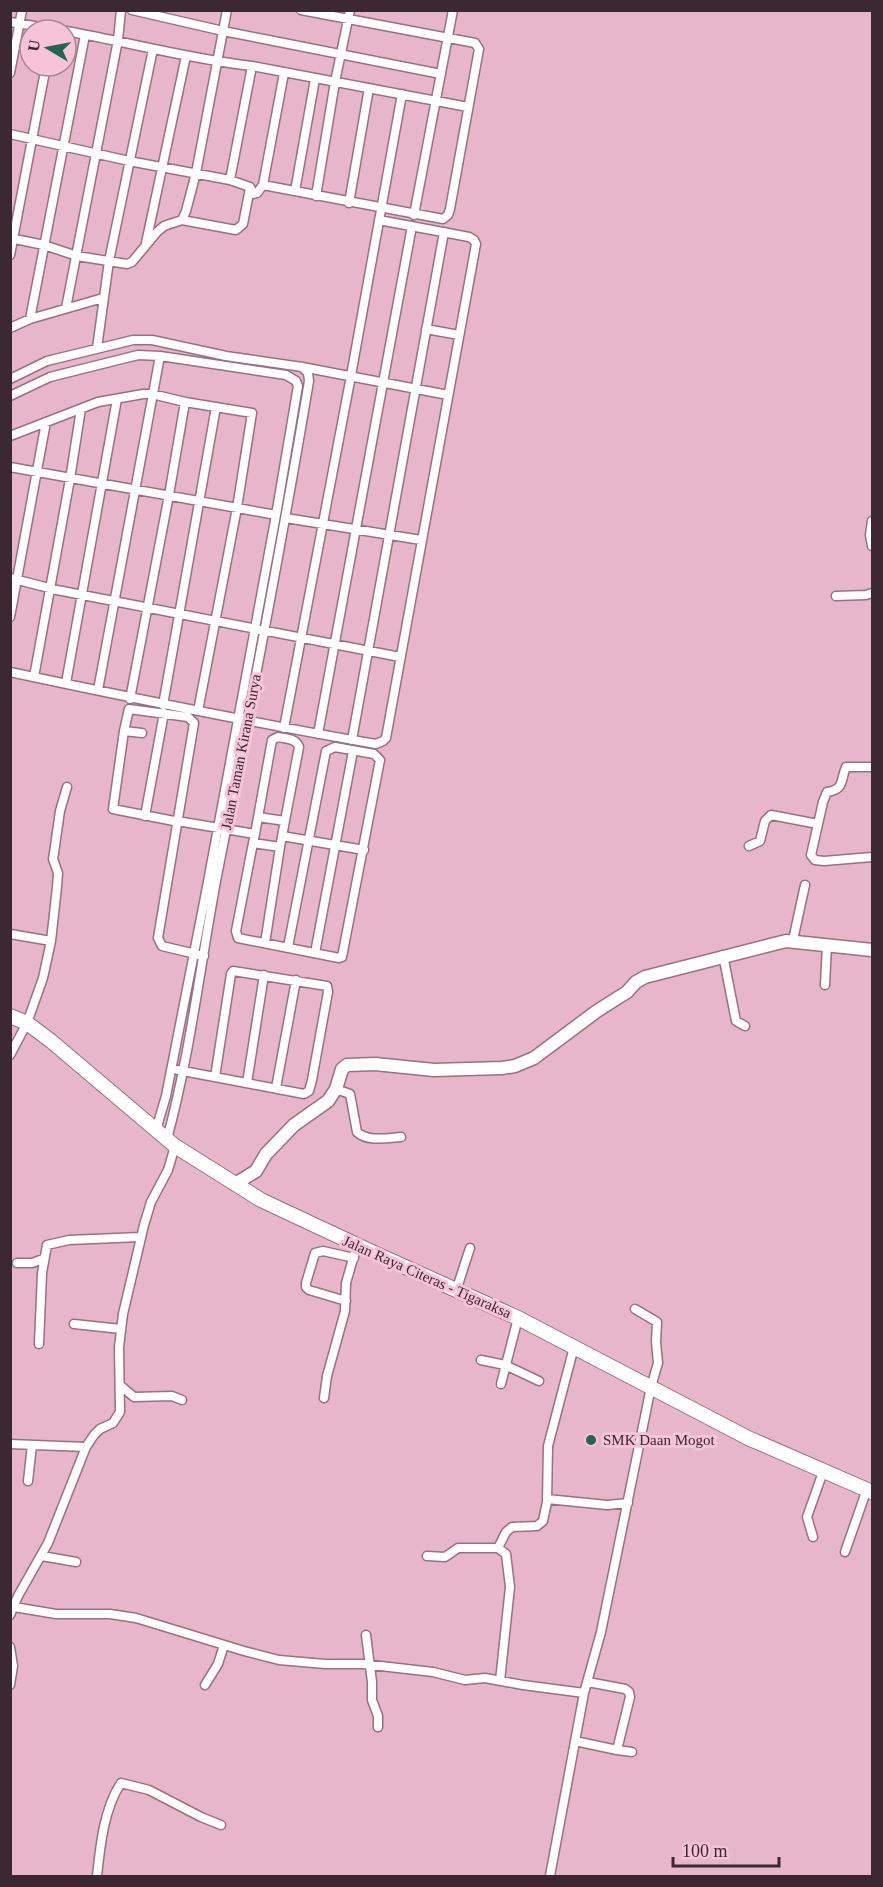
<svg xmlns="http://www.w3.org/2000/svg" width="883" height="1887" viewBox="0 0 883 1887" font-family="Georgia,serif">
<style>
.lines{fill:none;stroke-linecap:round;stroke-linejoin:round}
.street-casing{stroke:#9c6e82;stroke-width:11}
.secondary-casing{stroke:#9c6e82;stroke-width:15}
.primary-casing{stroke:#9c6e82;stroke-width:16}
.street{stroke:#fff;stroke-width:8}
.secondary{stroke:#fff;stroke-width:12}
.primary{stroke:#fff;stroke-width:14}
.poi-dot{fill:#246452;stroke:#f6c3d8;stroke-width:2}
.labels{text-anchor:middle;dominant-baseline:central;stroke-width:6;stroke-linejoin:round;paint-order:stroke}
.street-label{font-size:15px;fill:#3b2830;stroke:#f6c3d8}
.poi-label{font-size:15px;fill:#3b2830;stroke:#f6c3d8;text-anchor:start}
</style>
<rect width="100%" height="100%" fill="#e8b6cb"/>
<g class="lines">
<g class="street-casing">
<path id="street" d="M 132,10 L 223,31 L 441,74
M 10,22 L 59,30
M 66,31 C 128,42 189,59 252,66 L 468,107
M 10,73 L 22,10
M 10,134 L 129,161 L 230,180 L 250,187 L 253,194 L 257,193 L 263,185 L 443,219 L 448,215 L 450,209 L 479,49 L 475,43 L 301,10
M 230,180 L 252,66
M 263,185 L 284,73
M 295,191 L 315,79
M 316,196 L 335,82 L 350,10
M 349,203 L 369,88
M 414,215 L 453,10
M 182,220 L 186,211 L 196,173 L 227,10
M 10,238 L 44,245 L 77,256 L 127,264 L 132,262 L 157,232 L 164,226 L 182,220 L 236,230 L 243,224 L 250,188
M 146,243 L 186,56
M 10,255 L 46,66
M 66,308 L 118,40 L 121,10
M 30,319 L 85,35
M 10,328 L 30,319 L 103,298
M 426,329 L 459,335
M 97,348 L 109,261 L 153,49
M 10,379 L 47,361 L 133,340 L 152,340 L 226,356 L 302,367 L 448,395
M 10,396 L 50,377 L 138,355 L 160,356 L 286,375 L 296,381 L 298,386 L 276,515 L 207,887 L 166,1096 L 156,1130
M 10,436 L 98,402 L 143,394 L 152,394 L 185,402 L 252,413 L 237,508 L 198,711
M 10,467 L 276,515
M 286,518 L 421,540
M 872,521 L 870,535 L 872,546
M 10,578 L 57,590 L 400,657
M 836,596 L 866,595 L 872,593
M 10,617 L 46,422
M 10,672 C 132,698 253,723 376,744 L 383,741 L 386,738 L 476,244 L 474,240 L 469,237 L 379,220
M 34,677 L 70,479 L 81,409
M 66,683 L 117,399
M 98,690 L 160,356
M 130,699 L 169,495 L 185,402
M 163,705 L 216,407
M 284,728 L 350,381 L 402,94
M 124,731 L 142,733
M 318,734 L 412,226
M 352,740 L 444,232
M 872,767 L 846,767 C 840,781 845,789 827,792 L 823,802 L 811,855 L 815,860 L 824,861 L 872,857
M 145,816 L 164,713
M 258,817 L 285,821
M 282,836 L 364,850
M 253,843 L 236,931 L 238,938 L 339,958 L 342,957 L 380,760 L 374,754 L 335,747 L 326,751 L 288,947
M 749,846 L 760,841 L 765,821 L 771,815 L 818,824
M 10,934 L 51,941
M 793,940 L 805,885
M 265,943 L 280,847
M 315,953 L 353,751
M 723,955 L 736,1021 L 745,1026
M 204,956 L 162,946 L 158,938 L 194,723 L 188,717 L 129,709 L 124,731 L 113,809 L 174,821 L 177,821 L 255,834 L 253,843 L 280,847 L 299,747 C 296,738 286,739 278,737 L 272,740 L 255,834
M 825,985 L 827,945
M 10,1055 L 27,1023 L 43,978 L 51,941 L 57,887 L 58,873 L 53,859 L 54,853 L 60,811 L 67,787
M 178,1070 L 304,1094 L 309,1091 L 312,1080 L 328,992 L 327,986 L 233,971 L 231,974 L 215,1077
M 247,1083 L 264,975
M 276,1088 L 296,980
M 336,1089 L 350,1094 L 357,1132 C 367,1142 387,1138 401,1137
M 167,1139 C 190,1055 200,967 216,881 C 249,714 281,548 309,381 L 308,373 L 302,367
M 17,1263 L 32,1263 L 43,1259
M 456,1291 L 470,1248
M 346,1301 L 309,1290 L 306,1287 L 306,1283 L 315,1253 L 323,1251 L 354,1258
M 74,1324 L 121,1329
M 39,1344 L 42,1273 L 47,1245 L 69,1240 L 140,1237
M 481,1360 L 505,1365 L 539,1381
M 501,1384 L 518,1318
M 121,1386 L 134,1397 L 172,1396 L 182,1400
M 324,1398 L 327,1376 L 345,1311 L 346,1283 L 357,1245
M 10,1444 L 86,1447
M 28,1481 L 32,1445
M 547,1499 L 607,1505 L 628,1503
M 813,1537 L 807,1517 L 823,1472
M 845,1552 L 867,1489
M 42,1556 L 76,1562
M 427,1556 L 445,1557 L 458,1548 L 498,1548
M 14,1607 L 56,1614 L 110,1614 L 136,1618 L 244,1651 L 279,1660 L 325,1664 L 363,1664 L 433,1672 L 465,1680 L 485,1678 L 523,1685 L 584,1693
M 10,1615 L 18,1596 L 48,1543 L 86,1447 L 94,1435 L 100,1429 L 113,1423 L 120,1412 L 119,1347 L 123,1314 L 144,1225 L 151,1202 L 168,1170 L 175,1146
M 366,1635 L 372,1682 L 372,1700 L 378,1716 L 378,1727
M 10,1647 L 13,1666 L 10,1685
M 500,1681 L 510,1587 L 506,1554 L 498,1548 L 506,1532 L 512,1527 L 537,1526 L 543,1521 L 547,1502 L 548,1446 L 574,1347
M 205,1685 L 218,1664 L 224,1645
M 575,1741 L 617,1750 L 630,1697 L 629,1692 L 625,1689 L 588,1682
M 617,1750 L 632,1752
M 97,1876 C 100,1847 104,1808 121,1783 L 149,1790 L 201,1817 L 221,1825
M 550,1876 L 584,1693 L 601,1632 L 651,1387 L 658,1363 L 656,1342 L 657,1322 L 635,1309"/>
</g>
<g class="secondary-casing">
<path id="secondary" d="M 235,1184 L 256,1171 L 266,1154 L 294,1125 L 328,1101 L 336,1089 L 342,1069 L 347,1065 L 375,1064 L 434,1070 L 502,1068 L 515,1066 L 534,1058 L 597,1011 L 627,992 L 636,982 L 645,977 L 786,941 L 872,950"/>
</g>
<g class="primary-casing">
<path id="primary" d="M 10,1016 L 27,1023 L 51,1041 L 175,1146 L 261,1200 L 372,1252 L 518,1318 L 748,1438 L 872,1492"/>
</g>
<use href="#street" class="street"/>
<use href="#secondary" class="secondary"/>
<use href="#primary" class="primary"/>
</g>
<circle class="poi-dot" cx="591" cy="1440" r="6"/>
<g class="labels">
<g class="street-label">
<text transform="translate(241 752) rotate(-79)">Jalan Taman Kirana Surya</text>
<text transform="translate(427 1277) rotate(24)">Jalan Raya Citeras - Tigaraksa</text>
</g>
<g class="poi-label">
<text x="603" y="1440">SMK Daan Mogot</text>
</g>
</g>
<rect width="883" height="1887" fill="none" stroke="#3b2830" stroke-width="24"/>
<g transform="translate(48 48) rotate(280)"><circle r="28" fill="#f6c3d8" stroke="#ab8595" stroke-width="1.5"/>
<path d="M0-4.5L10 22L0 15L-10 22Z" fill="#246452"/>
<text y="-9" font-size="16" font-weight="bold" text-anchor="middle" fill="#3b2830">U</text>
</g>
<path d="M673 1857v9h106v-9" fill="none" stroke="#3b2830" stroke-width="3"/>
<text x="682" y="1857" font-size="18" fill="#3b2830" stroke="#f6c3d8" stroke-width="4.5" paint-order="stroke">100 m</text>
</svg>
